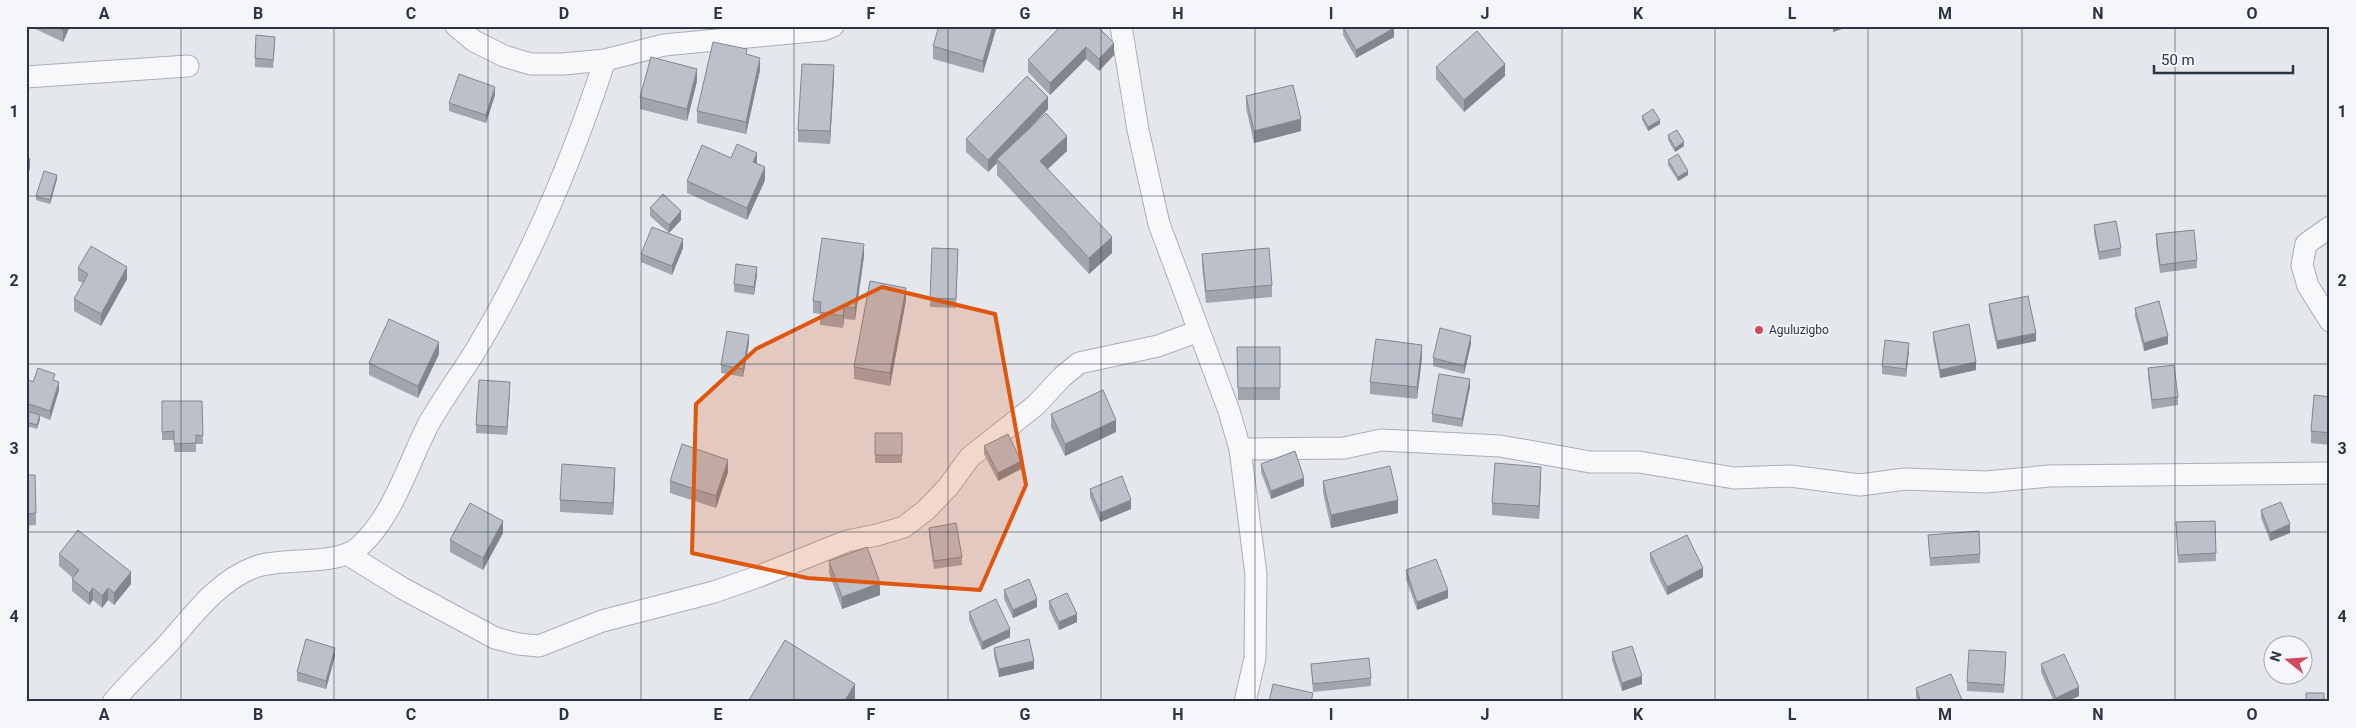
<svg xmlns="http://www.w3.org/2000/svg" width="2356" height="728" viewBox="0 0 2356 728" font-family="Roboto,sans-serif">
<style>
.lines{fill:none;stroke-linecap:round;stroke-linejoin:round}
.street-casing{stroke:#a9aeb7;stroke-width:23}
.street{stroke:#f7f8fa;stroke-width:21}
.wall{fill:#a1a5ae}
.shaded-wall{fill:#83868d}
.building{fill:#bbc0ca;stroke:#83868d}
.marked{fill:#df570f;fill-opacity:0.2;stroke:#df570f;stroke-width:4;stroke-linejoin:round}
.grid{fill:none;stroke:#2b3445;stroke-width:1;stroke-opacity:0.55}
.poi-dot{fill:#d1495b;stroke:#f4f6f9;stroke-width:2}
.labels{text-anchor:middle;dominant-baseline:central;stroke-width:4;stroke-linejoin:round;paint-order:stroke}
.poi-label{font-size:12px;fill:#2b3445;stroke:#f4f6f9;text-anchor:start}
.neatline{fill:none;stroke:#2b3445;stroke-width:2}
.grid-label{font-size:16px;text-anchor:middle;font-weight:bold;fill:#2b3445}
</style>
<rect width="100%" height="100%" fill="#e4e7ec"/>
<g class="lines">
<g class="street-casing">
<path id="street" d="M 456,26 L 474,41 L 504,56 L 531,64 L 563,64 L 605,60 L 664,45 L 823,30 L 833,26
M 1121,26 L 1138,130 L 1159,224 L 1229,411 L 1240,449 L 1256,574 L 1255,658 L 1245,702
M 26,77 L 188,66
M 2330,227 L 2306,244 L 2302,265 L 2308,286 L 2330,321
M 1240,449 L 1344,448 L 1381,440 L 1500,446 L 1590,462 L 1639,462 L 1734,478 L 1790,476 L 1860,485 L 1905,479 L 1986,482 L 2049,476 L 2330,473
M 347,554 L 402,588 L 495,638 L 518,644 L 539,646 L 602,621 L 714,592 L 757,577 L 847,541 L 877,535 L 904,527 L 926,510 L 948,487 L 970,457 L 1036,405 L 1062,377 L 1079,363 L 1158,346 L 1199,331
M 113,702 C 130,682 148,665 166,646 C 192,617 217,581 255,567 C 282,557 338,566 359,547 C 394,515 407,466 428,425 C 442,400 459,377 474,353 C 530,261 572,161 605,60"/>
</g>
<use href="#street" class="street"/>
</g>
<path class="wall" d="M 29,26 L 70,26 L 63,42 Z
M 997,26 L 983,73 L 933,59 L 933,46 Z
M 1061,26 L 1114,55 L 1099,71 L 1086,59 L 1050,95 L 1028,72 L 1028,60 Z
M 1343,27 L 1394,37 L 1356,58 L 1343,35 Z
M 275,45 L 273,68 L 255,67 L 255,58 Z
M 747,55 L 760,70 L 746,134 L 697,123 L 697,111 Z
M 1436,67 L 1505,76 L 1464,112 L 1436,79 Z
M 834,77 L 830,144 L 798,142 L 798,130 Z
M 697,81 L 687,121 L 640,109 L 640,97 Z
M 495,95 L 486,123 L 449,111 L 449,103 Z
M 1246,96 L 1301,131 L 1254,143 L 1246,108 Z
M 1048,109 L 1029,128 L 1067,151 L 1048,169 L 1112,253 L 1089,274 L 997,175 L 997,163 L 988,172 L 966,152 L 966,139 Z
M 1642,116 L 1660,124 L 1648,131 L 1642,120 Z
M 1668,135 L 1684,146 L 1675,152 L 1668,140 Z
M 731,158 L 757,164 L 765,180 L 747,220 L 687,193 L 687,181 Z
M 1668,160 L 1688,175 L 1678,181 L 1668,165 Z
M 57,179 L 50,204 L 36,200 L 36,196 Z
M 650,208 L 681,220 L 669,233 L 650,216 Z
M 2094,225 L 2121,248 L 2121,256 L 2099,260 L 2094,233 Z
M 2156,234 L 2197,260 L 2197,268 L 2160,273 L 2156,243 Z
M 683,248 L 672,275 L 641,262 L 641,254 Z
M 932,248 L 958,249 L 956,308 L 930,307 Z
M 1202,254 L 1272,285 L 1272,297 L 1206,303 L 1202,266 Z
M 864,256 L 855,320 L 844,319 L 843,328 L 820,325 L 820,314 L 813,313 L 813,301 Z
M 78,268 L 127,279 L 101,326 L 74,311 L 74,299 L 83,283 L 78,281 Z
M 757,275 L 754,295 L 734,292 L 734,284 Z
M 906,300 L 890,386 L 854,379 L 854,367 Z
M 1989,304 L 2036,341 L 1997,349 L 1989,312 Z
M 2135,308 L 2168,344 L 2144,351 L 2135,316 Z
M 1933,332 L 1976,370 L 1940,378 L 1933,340 Z
M 749,343 L 743,377 L 721,373 L 721,365 Z
M 1471,344 L 1464,374 L 1433,366 L 1433,358 Z
M 1237,347 L 1280,347 L 1280,400 L 1238,400 Z
M 1909,351 L 1906,377 L 1882,374 L 1882,366 Z
M 439,354 L 418,398 L 369,375 L 369,363 Z
M 1422,357 L 1417,399 L 1370,394 L 1370,382 Z
M 2148,368 L 2178,397 L 2178,405 L 2152,409 L 2148,376 Z
M 26,379 L 33,382 L 55,381 L 59,390 L 50,420 L 40,416 L 40,419 L 37,429 L 26,426 Z
M 1470,387 L 1462,427 L 1432,422 L 1432,414 Z
M 510,390 L 507,435 L 476,433 L 476,425 Z
M 2330,397 L 2330,445 L 2311,443 L 2311,431 Z
M 162,401 L 202,401 L 203,444 L 196,444 L 196,452 L 174,452 L 174,440 L 162,440 Z
M 1051,414 L 1116,432 L 1065,456 L 1051,427 Z
M 875,433 L 902,433 L 902,463 L 875,463 Z
M 984,446 L 1021,469 L 998,481 L 984,454 Z
M 1261,464 L 1304,486 L 1271,499 L 1261,472 Z
M 728,472 L 716,508 L 670,493 L 670,481 Z
M 26,475 L 36,513 L 36,525 L 26,526 Z
M 1541,479 L 1539,519 L 1492,515 L 1492,503 Z
M 615,480 L 613,515 L 560,512 L 560,500 Z
M 1323,481 L 1398,513 L 1331,528 L 1323,493 Z
M 1090,489 L 1131,509 L 1100,522 L 1090,497 Z
M 2261,510 L 2290,533 L 2270,541 L 2261,518 Z
M 2215,521 L 2216,561 L 2178,563 L 2176,522 Z
M 929,528 L 962,557 L 962,565 L 934,569 L 929,536 Z
M 503,533 L 483,570 L 450,552 L 450,540 Z
M 1928,535 L 1980,554 L 1980,563 L 1930,566 Z
M 1650,553 L 1703,577 L 1667,595 L 1650,561 Z
M 59,554 L 131,584 L 114,605 L 108,600 L 102,608 L 93,600 L 89,605 L 72,591 L 72,579 L 73,578 L 59,566 Z
M 829,561 L 880,595 L 842,609 L 829,573 Z
M 1406,570 L 1448,598 L 1417,610 L 1406,579 Z
M 1004,590 L 1037,607 L 1013,618 L 1004,599 Z
M 1049,601 L 1077,622 L 1059,630 L 1049,609 Z
M 969,612 L 1010,637 L 982,650 L 969,620 Z
M 994,648 L 1034,669 L 999,677 L 994,656 Z
M 1612,652 L 1642,684 L 1622,691 L 1612,660 Z
M 335,656 L 326,689 L 297,681 L 297,672 Z
M 2006,660 L 2004,693 L 1967,691 L 1967,682 Z
M 1311,664 L 1371,678 L 1371,686 L 1313,692 Z
M 2041,664 L 2079,696 L 2065,702 L 2054,702 L 2041,672 Z
M 1916,688 L 1963,702 L 1918,702 L 1916,697 Z"/>
<path class="shaded-wall" d="M 65,26 L 70,26 L 63,42 L 63,30 Z
M 993,26 L 997,26 L 983,73 L 983,61 Z
M 1833,26 L 1851,26 L 1833,32 Z
M 1394,28 L 1394,37 L 1356,58 L 1356,50 Z
M 1114,43 L 1114,55 L 1099,71 L 1099,59 Z
M 1086,47 L 1086,59 L 1050,95 L 1050,83 Z
M 760,58 L 760,70 L 746,134 L 746,122 Z
M 1505,64 L 1505,76 L 1464,112 L 1464,100 Z
M 834,65 L 834,77 L 830,144 L 830,131 Z
M 697,69 L 697,81 L 687,121 L 687,109 Z
M 495,87 L 495,95 L 486,123 L 486,115 Z
M 1048,97 L 1048,109 L 998,161 L 997,159 L 997,163 L 988,172 L 988,160 Z
M 1301,119 L 1301,131 L 1254,143 L 1254,131 Z
M 1660,120 L 1660,124 L 1648,131 L 1648,127 Z
M 1067,136 L 1067,151 L 1040,176 L 1040,161 Z
M 1684,142 L 1684,146 L 1675,152 L 1675,148 Z
M 757,153 L 757,165 L 753,162 Z
M 30,159 L 30,168 L 26,184 L 26,175 Z
M 765,167 L 765,180 L 747,220 L 747,208 Z
M 1688,171 L 1688,175 L 1678,181 L 1678,177 Z
M 57,175 L 57,179 L 50,204 L 50,200 Z
M 681,211 L 681,220 L 669,233 L 669,225 Z
M 1112,237 L 1112,253 L 1089,274 L 1089,258 Z
M 683,239 L 683,248 L 672,275 L 672,266 Z
M 864,244 L 864,256 L 855,320 L 855,308 Z
M 127,267 L 127,279 L 101,326 L 101,314 Z
M 757,267 L 757,275 L 754,295 L 754,287 Z
M 906,288 L 906,300 L 890,386 L 890,373 Z
M 844,306 L 844,319 L 843,328 L 843,316 Z
M 2036,333 L 2036,341 L 1997,349 L 1997,341 Z
M 749,335 L 749,343 L 743,377 L 743,369 Z
M 1471,336 L 1471,344 L 1464,374 L 1464,366 Z
M 2168,336 L 2168,344 L 2144,351 L 2144,343 Z
M 439,342 L 439,354 L 418,398 L 418,386 Z
M 1909,343 L 1909,351 L 1906,377 L 1906,369 Z
M 1422,345 L 1422,357 L 1417,399 L 1417,387 Z
M 1976,362 L 1976,370 L 1940,378 L 1940,370 Z
M 1470,379 L 1470,387 L 1462,427 L 1462,419 Z
M 59,382 L 59,390 L 50,420 L 50,411 Z
M 510,382 L 510,390 L 507,435 L 507,427 Z
M 40,415 L 40,419 L 37,429 L 37,425 Z
M 1116,420 L 1116,432 L 1065,456 L 1065,444 Z
M 728,460 L 728,472 L 716,508 L 716,496 Z
M 1021,461 L 1021,469 L 998,481 L 998,473 Z
M 1541,467 L 1541,479 L 1539,519 L 1539,506 Z
M 615,468 L 615,480 L 613,515 L 613,503 Z
M 1304,478 L 1304,486 L 1271,499 L 1271,491 Z
M 1131,500 L 1131,509 L 1100,522 L 1100,513 Z
M 1398,500 L 1398,513 L 1331,528 L 1331,515 Z
M 503,521 L 503,533 L 483,570 L 483,558 Z
M 2290,524 L 2290,533 L 2270,541 L 2270,533 Z
M 1703,568 L 1703,577 L 1667,595 L 1667,587 Z
M 131,572 L 131,584 L 114,605 L 114,593 Z
M 880,583 L 880,595 L 842,609 L 842,597 Z
M 93,588 L 93,600 L 89,605 L 89,593 Z
M 108,588 L 108,600 L 102,608 L 102,596 Z
M 1448,590 L 1448,598 L 1417,610 L 1417,602 Z
M 1037,599 L 1037,607 L 1013,618 L 1013,610 Z
M 1077,614 L 1077,622 L 1059,630 L 1059,622 Z
M 1010,629 L 1010,637 L 982,650 L 982,642 Z
M 335,648 L 335,656 L 326,689 L 326,681 Z
M 1034,661 L 1034,669 L 999,677 L 999,669 Z
M 1642,676 L 1642,684 L 1622,691 L 1622,683 Z
M 855,684 L 855,699 L 854,702 L 844,702 Z
M 2079,687 L 2079,696 L 2065,702 L 2056,702 L 2056,698 Z"/>
<path class="building" d="M 56,26 L 65,26 L 63,30 Z
M 939,26 L 993,26 L 983,61 L 933,46 Z
M 1061,26 L 1097,26 L 1114,43 L 1099,59 L 1086,47 L 1050,83 L 1028,60 Z
M 1344,26 L 1392,26 L 1394,28 L 1356,50 L 1343,27 Z
M 1477,31 L 1505,64 L 1464,100 L 1436,67 Z
M 256,35 L 275,37 L 273,60 L 255,58 Z
M 713,42 L 747,49 L 746,54 L 760,58 L 746,122 L 697,111 Z
M 651,57 L 697,69 L 687,109 L 640,97 Z
M 802,64 L 834,65 L 830,131 L 798,130 Z
M 459,74 L 495,87 L 486,115 L 449,103 Z
M 1027,76 L 1048,97 L 988,160 L 966,139 Z
M 1293,85 L 1301,119 L 1254,131 L 1246,96 Z
M 1653,109 L 1660,120 L 1648,127 L 1642,116 Z
M 1046,113 L 1067,136 L 1040,161 L 1112,237 L 1089,258 L 997,159 Z
M 1677,130 L 1684,142 L 1675,148 L 1668,135 Z
M 737,144 L 757,153 L 753,162 L 765,167 L 747,208 L 687,181 L 702,145 L 731,158 Z
M 1678,154 L 1688,171 L 1678,177 L 1668,160 Z
M 26,158 L 30,159 L 26,175 Z
M 44,171 L 57,175 L 50,200 L 36,196 Z
M 663,194 L 681,211 L 669,225 L 650,208 Z
M 2116,221 L 2121,248 L 2099,252 L 2094,225 Z
M 652,227 L 683,239 L 672,266 L 641,254 Z
M 2194,230 L 2197,260 L 2160,265 L 2156,234 Z
M 822,238 L 864,244 L 855,308 L 844,306 L 843,316 L 820,312 L 821,302 L 813,301 Z
M 91,246 L 127,267 L 101,314 L 74,299 L 88,274 L 78,268 Z
M 932,248 L 958,249 L 956,299 L 930,298 Z
M 1269,248 L 1272,285 L 1206,291 L 1202,254 Z
M 736,264 L 757,267 L 754,287 L 734,284 Z
M 870,281 L 906,288 L 890,373 L 854,367 Z
M 2028,296 L 2036,333 L 1997,341 L 1989,304 Z
M 2159,301 L 2168,336 L 2144,343 L 2135,308 Z
M 389,319 L 439,342 L 418,386 L 369,363 Z
M 1969,324 L 1976,362 L 1940,370 L 1933,332 Z
M 1440,328 L 1471,336 L 1464,366 L 1433,358 Z
M 727,331 L 749,335 L 743,369 L 721,365 Z
M 1376,339 L 1422,345 L 1417,387 L 1370,382 Z
M 1885,340 L 1909,343 L 1906,369 L 1882,366 Z
M 1237,347 L 1280,347 L 1280,388 L 1238,388 Z
M 2174,365 L 2178,397 L 2152,400 L 2148,368 Z
M 38,368 L 55,374 L 53,380 L 59,382 L 50,411 L 26,403 L 26,379 L 33,382 Z
M 1439,374 L 1470,379 L 1462,419 L 1432,414 Z
M 479,380 L 510,382 L 507,427 L 476,425 Z
M 1103,390 L 1116,420 L 1065,444 L 1051,414 Z
M 2314,395 L 2330,397 L 2330,433 L 2311,431 Z
M 162,401 L 202,401 L 203,436 L 196,435 L 196,443 L 174,444 L 174,431 L 162,432 Z
M 26,411 L 40,415 L 37,425 L 26,422 Z
M 875,433 L 902,433 L 902,455 L 875,455 Z
M 1008,434 L 1021,461 L 998,473 L 984,446 Z
M 682,444 L 728,460 L 716,496 L 670,481 Z
M 1295,451 L 1304,478 L 1271,491 L 1261,464 Z
M 1495,463 L 1541,467 L 1539,506 L 1492,503 Z
M 562,464 L 615,468 L 613,503 L 560,500 Z
M 1390,466 L 1398,500 L 1331,515 L 1323,481 Z
M 26,475 L 35,475 L 36,513 L 26,514 Z
M 1122,476 L 1131,500 L 1100,513 L 1090,489 Z
M 2281,502 L 2290,524 L 2270,533 L 2261,510 Z
M 470,503 L 503,521 L 483,558 L 450,540 Z
M 2215,521 L 2216,553 L 2178,555 L 2176,522 Z
M 956,523 L 962,557 L 934,561 L 929,528 Z
M 78,530 L 131,572 L 114,593 L 108,588 L 102,596 L 93,588 L 89,593 L 72,579 L 79,570 L 59,554 Z
M 1979,531 L 1980,554 L 1930,558 L 1928,535 Z
M 1687,535 L 1703,568 L 1667,587 L 1650,553 Z
M 867,547 L 880,583 L 842,597 L 829,561 Z
M 1436,559 L 1448,590 L 1417,602 L 1406,570 Z
M 1029,579 L 1037,599 L 1013,610 L 1004,590 Z
M 1067,593 L 1077,614 L 1059,622 L 1049,601 Z
M 996,599 L 1010,629 L 982,642 L 969,612 Z
M 306,639 L 335,648 L 326,681 L 297,672 Z
M 1029,639 L 1034,661 L 999,669 L 994,648 Z
M 785,640 L 855,684 L 844,702 L 752,702 L 749,700 Z
M 1632,646 L 1642,676 L 1622,683 L 1612,652 Z
M 1969,650 L 2006,652 L 2004,685 L 1967,682 Z
M 2064,654 L 2079,687 L 2056,698 L 2041,664 Z
M 1369,658 L 1371,678 L 1313,684 L 1311,664 Z
M 1951,674 L 1963,702 L 1921,702 L 1916,688 Z
M 1273,684 L 1313,693 L 1311,702 L 1269,702 Z
M 2306,693 L 2324,693 L 2324,702 L 2306,702 Z"/>
<path class="marked" d="M 882,287 L 995,314 L 1026,485 L 980,590 L 807,578 L 692,553 L 696,404 L 756,349 Z"/>
<path class="grid" d="M 181,26 L 181,702M 334,26 L 334,702M 488,26 L 488,702M 641,26 L 641,702M 794,26 L 794,702M 948,26 L 948,702M 1101,26 L 1101,702M 1255,26 L 1255,702M 1408,26 L 1408,702M 1562,26 L 1562,702M 1715,26 L 1715,702M 1868,26 L 1868,702M 2022,26 L 2022,702M 2175,26 L 2175,702M 26,196 L 2330,196M 26,364 L 2330,364M 26,532 L 2330,532"/>
<circle class="poi-dot" cx="1759" cy="330" r="5"/>
<g class="labels">
<g class="poi-label">
<text x="1769" y="330">Aguluzigbo</text>
</g>
</g>
<rect width="2356" height="728" fill="none" stroke="#f4f6f9" stroke-width="55"/>
<g transform="translate(2288 660) rotate(287)"><circle r="24" fill="#f4f6f9" stroke="#a4a8b1"/>
<path d="M0-4L9 19L0 12L-9 19Z" fill="#d1495b"/>
<text y="-8" font-size="14" font-weight="bold" text-anchor="middle" fill="#2b3445">N</text>
</g>
<path d="M2154 65v8h139v-8" fill="none" stroke="#2b3445" stroke-width="2.5"/>
<text x="2161" y="65" font-size="15" fill="#2b3445" stroke="#f4f6f9" stroke-width="4" paint-order="stroke">50 m</text>
<rect x="28" y="28" width="2300" height="672" class="neatline"/>
<g class="grid-label">
<text x="104" y="19">A</text>
<text x="258" y="19">B</text>
<text x="411" y="19">C</text>
<text x="564" y="19">D</text>
<text x="718" y="19">E</text>
<text x="871" y="19">F</text>
<text x="1025" y="19">G</text>
<text x="1178" y="19">H</text>
<text x="1331" y="19">I</text>
<text x="1485" y="19">J</text>
<text x="1638" y="19">K</text>
<text x="1792" y="19">L</text>
<text x="1945" y="19">M</text>
<text x="2098" y="19">N</text>
<text x="2252" y="19">O</text>
<text x="14" y="117">1</text>
<text x="2342" y="117">1</text>
<text x="14" y="286">2</text>
<text x="2342" y="286">2</text>
<text x="14" y="454">3</text>
<text x="2342" y="454">3</text>
<text x="14" y="622">4</text>
<text x="2342" y="622">4</text>
<text x="104" y="720">A</text>
<text x="258" y="720">B</text>
<text x="411" y="720">C</text>
<text x="564" y="720">D</text>
<text x="718" y="720">E</text>
<text x="871" y="720">F</text>
<text x="1025" y="720">G</text>
<text x="1178" y="720">H</text>
<text x="1331" y="720">I</text>
<text x="1485" y="720">J</text>
<text x="1638" y="720">K</text>
<text x="1792" y="720">L</text>
<text x="1945" y="720">M</text>
<text x="2098" y="720">N</text>
<text x="2252" y="720">O</text>
</g>
</svg>
